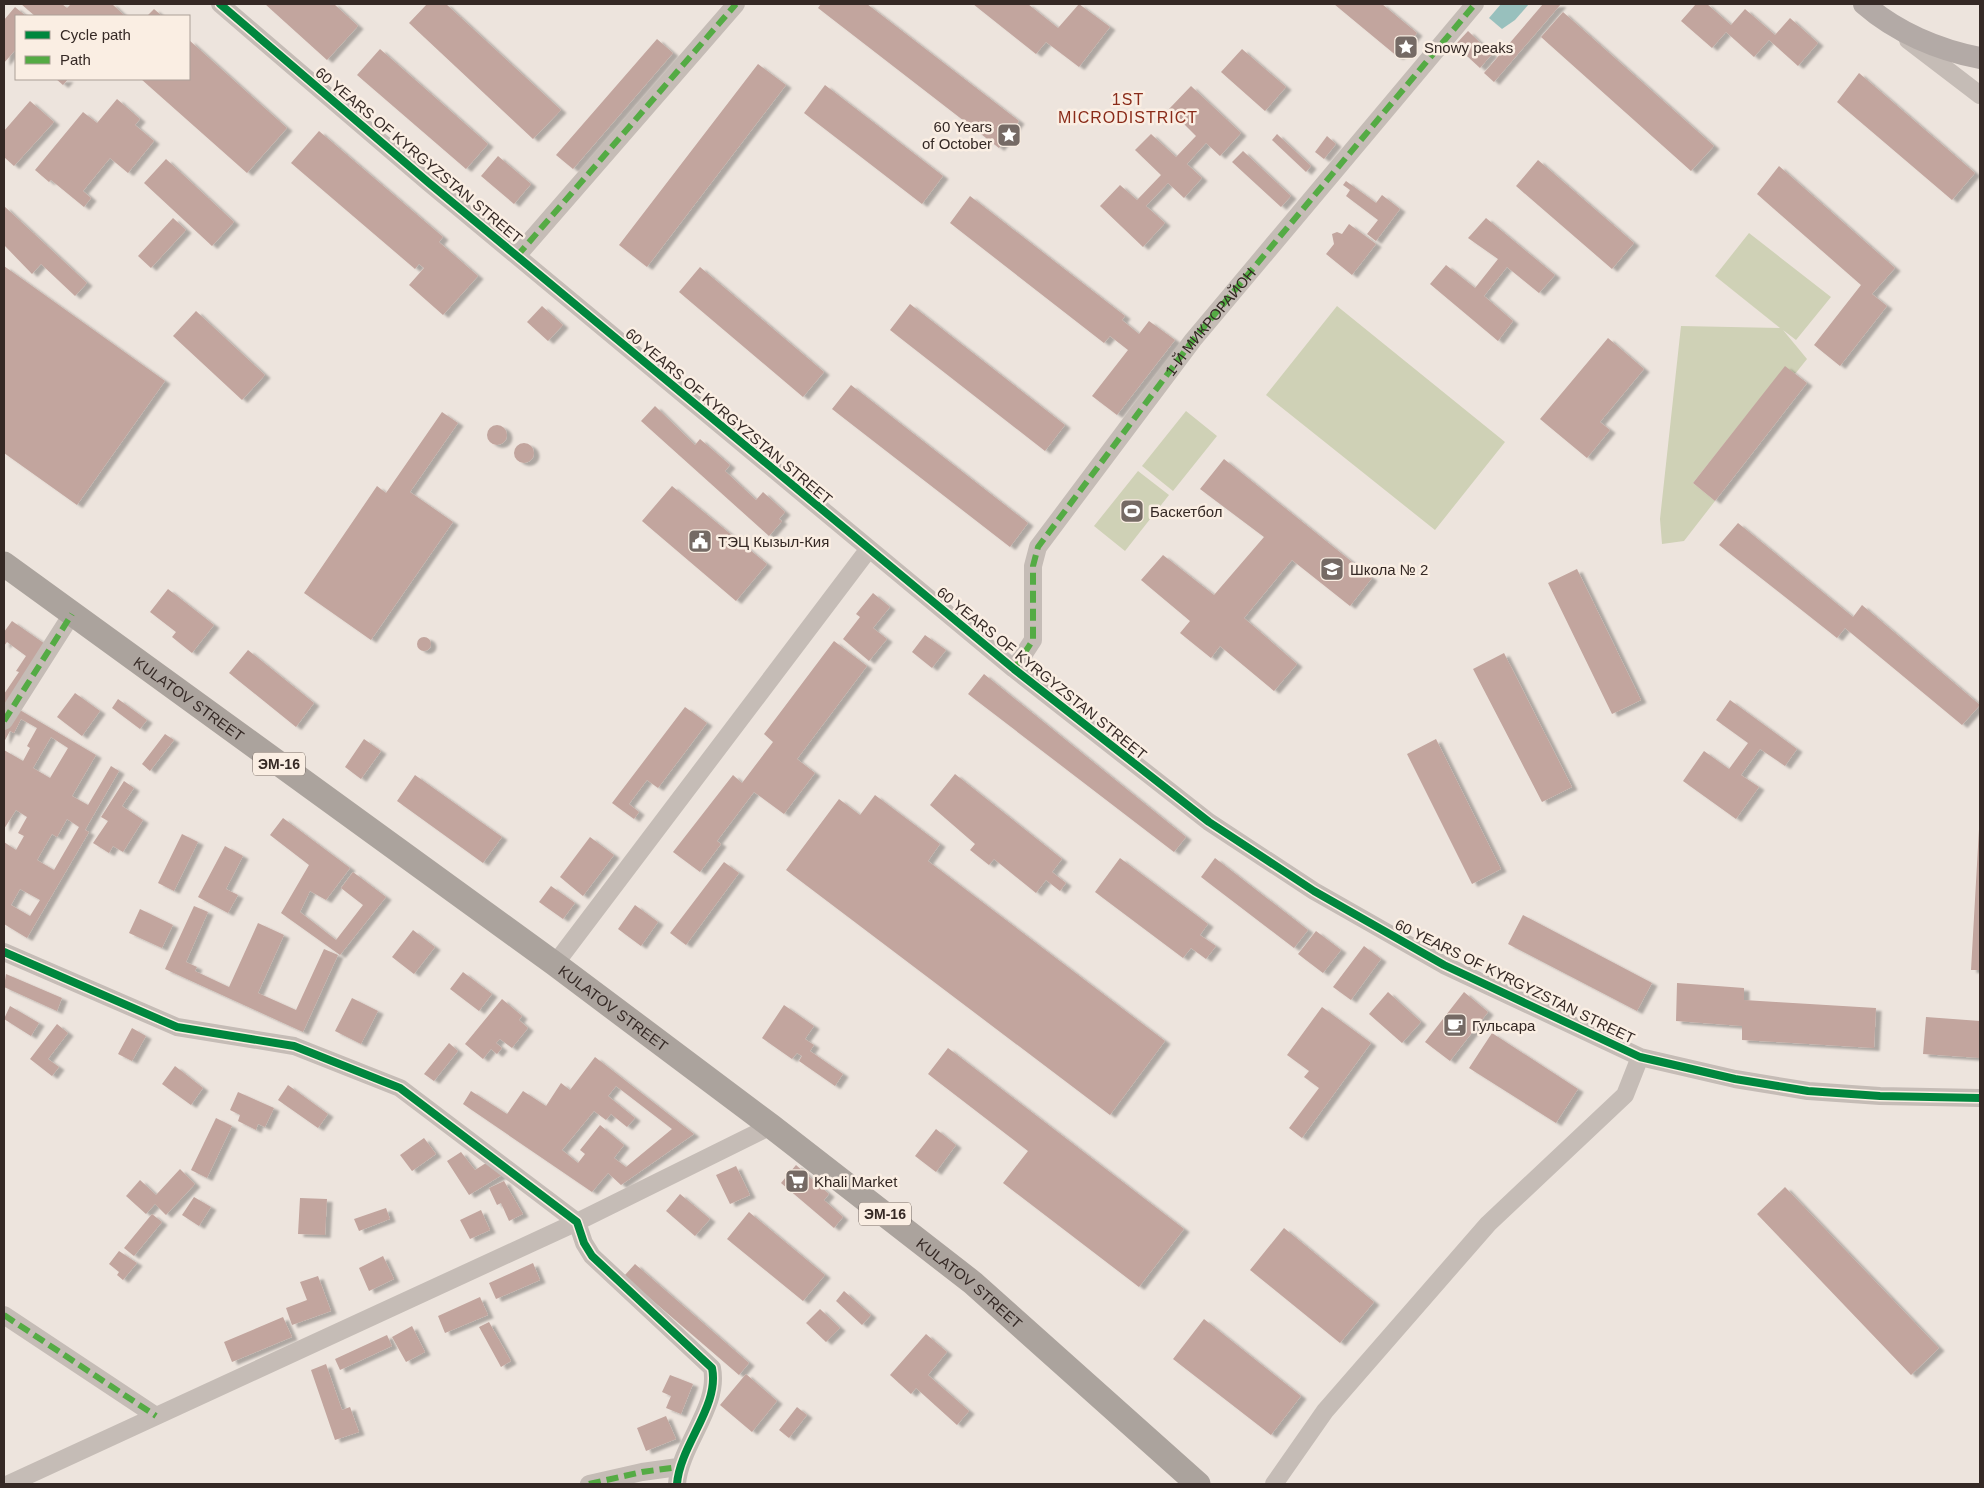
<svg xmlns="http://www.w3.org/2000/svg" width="1984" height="1488" viewBox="0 0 1984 1488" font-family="Helvetica,sans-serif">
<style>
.green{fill:#cfd1b6}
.water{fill:#98c0bd}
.building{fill:#c2a59e;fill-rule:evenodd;filter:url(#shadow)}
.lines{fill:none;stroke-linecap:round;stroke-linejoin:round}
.minor{stroke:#c5bcb6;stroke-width:18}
.major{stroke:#b3aaa6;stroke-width:22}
.highway{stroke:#aba39d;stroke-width:25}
.quiet{stroke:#54ab44;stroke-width:6;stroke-dasharray:12 6;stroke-linecap:butt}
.cycleway-casing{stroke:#faeee3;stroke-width:11}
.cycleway{stroke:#00873e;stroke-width:8}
.labels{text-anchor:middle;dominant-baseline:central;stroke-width:5;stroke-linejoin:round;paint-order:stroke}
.shield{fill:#faeee3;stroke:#70645e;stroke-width:1}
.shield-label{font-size:14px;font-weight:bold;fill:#352925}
.poi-label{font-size:15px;fill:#352925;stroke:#faeee3;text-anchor:start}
.street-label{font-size:15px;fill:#352925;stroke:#faeee3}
.neighbourhood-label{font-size:16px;letter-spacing:1px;fill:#8a2b19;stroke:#faeee3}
</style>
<defs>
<filter id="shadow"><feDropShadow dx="5.5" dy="3" stdDeviation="1" flood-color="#0004"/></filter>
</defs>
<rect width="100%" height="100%" fill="#ede4dd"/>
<path class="green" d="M 1749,233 L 1831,297 L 1796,340 L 1783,330 L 1807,359 L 1795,374 L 1785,367 L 1693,483 L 1715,501 L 1684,541 L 1662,544 L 1660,519 L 1681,326 L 1780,328 L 1715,276 Z
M 1337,306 L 1505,442 L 1435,530 L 1266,395 Z
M 1186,411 L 1217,436 L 1173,491 L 1142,466 Z
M 1138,471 L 1169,495 L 1125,551 L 1094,526 Z"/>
<path class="water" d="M 1501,4 L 1529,4 L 1515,20 L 1502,29 L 1489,18 Z"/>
<path class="building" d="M 21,4 L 62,4 L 67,8 L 71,4 L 112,4 L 124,15 L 35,16 Z
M 265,4 L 334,4 L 358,26 L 327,60 Z
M 427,4 L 446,4 L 561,110 L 533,139 L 409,23 Z
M 821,4 L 867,4 L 1019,121 L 999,148 L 818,8 Z
M 973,4 L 1028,4 L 1058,28 L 1079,4 L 1110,27 L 1079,67 L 1046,42 L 1036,54 Z
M 1334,4 L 1382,4 L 1417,33 L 1398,57 Z
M 1543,4 L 1561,4 L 1494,82 L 1484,73 Z
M 1696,4 L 1707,4 L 1731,25 L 1745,9 L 1775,35 L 1790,18 L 1818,43 L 1798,66 L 1769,40 L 1754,57 L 1726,32 L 1712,48 L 1681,21 Z
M 15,7 L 26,16 L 16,16 L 16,49 L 4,63 L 4,20 Z
M 154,9 L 162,16 L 147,16 Z
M 1563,12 L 1714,146 L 1691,171 L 1541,37 Z
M 1468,31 L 1492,54 L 1480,68 L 1455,45 Z
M 657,39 L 673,53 L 573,169 L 556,155 Z
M 189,40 L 287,128 L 247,173 L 141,79 L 189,79 Z
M 380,49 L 488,144 L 466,169 L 357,75 Z
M 1242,49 L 1286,87 L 1265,111 L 1221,72 Z
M 758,64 L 786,85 L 647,267 L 619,245 Z
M 1859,73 L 1975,173 L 1952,200 L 1837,102 Z
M 56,79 L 68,79 L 63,85 Z
M 825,85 L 943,176 L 922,204 L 804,113 Z
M 1191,86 L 1241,133 L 1220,156 L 1206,143 L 1187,164 L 1202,178 L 1184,198 L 1168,183 L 1146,206 L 1165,223 L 1143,247 L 1100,206 L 1120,185 L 1137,200 L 1161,175 L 1135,150 L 1151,134 L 1176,157 L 1196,136 L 1169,109 Z
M 117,99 L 140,119 L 135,125 L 154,141 L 128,173 L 110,158 L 83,191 L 91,198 L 84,207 L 51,180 L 49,182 L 35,170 L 83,112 L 97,123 Z
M 30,101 L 54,122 L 14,166 L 4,157 L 4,131 Z
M 319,131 L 443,237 L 439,242 L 478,276 L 443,315 L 409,285 L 424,268 L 419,264 L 415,269 L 291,163 Z
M 1277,134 L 1311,166 L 1306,172 L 1272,140 Z
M 1327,136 L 1336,144 L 1324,159 L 1315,152 Z
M 1243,151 L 1291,196 L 1281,207 L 1232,162 Z
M 498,156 L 531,184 L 514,204 L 481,176 Z
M 166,159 L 234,222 L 212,246 L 144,183 Z
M 1538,160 L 1634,243 L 1612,269 L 1516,186 Z
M 1779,166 L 1895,268 L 1872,294 L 1887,306 L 1840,366 L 1814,345 L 1861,285 L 1757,194 Z
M 1346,181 L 1376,203 L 1382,195 L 1400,209 L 1376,241 L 1367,234 L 1378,220 L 1346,196 L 1350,190 L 1343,185 Z
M 970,196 L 1125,316 L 1122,320 L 1139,334 L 1149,321 L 1175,340 L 1117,415 L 1092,396 L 1128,350 L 1110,336 L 1104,343 L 950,223 Z
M 4,206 L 87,283 L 75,296 L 41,264 L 32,274 L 4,245 Z
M 173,218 L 186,230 L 151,268 L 138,256 Z
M 1486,218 L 1555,275 L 1539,293 L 1507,267 L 1484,296 L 1513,321 L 1498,341 L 1430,284 L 1446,265 L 1475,288 L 1498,259 L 1468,238 Z
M 1349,224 L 1376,244 L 1352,275 L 1326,254 L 1334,244 L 1332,234 L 1337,232 L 1342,234 Z
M 4,266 L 165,381 L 77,505 L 4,453 Z
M 700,267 L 824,372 L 803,397 L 679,292 Z
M 910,304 L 1065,425 L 1045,451 L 890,330 Z
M 542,306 L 563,325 L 548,341 L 527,322 Z
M 196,311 L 265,375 L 242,400 L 173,336 Z
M 1608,338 L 1644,369 L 1600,422 L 1610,430 L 1587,458 L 1540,419 Z
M 1785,366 L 1807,383 L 1715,501 L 1693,483 Z
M 851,385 L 1028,523 L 1010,547 L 832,409 Z
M 655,406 L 695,445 L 700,439 L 730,465 L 725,471 L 756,500 L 763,492 L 785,512 L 779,519 L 782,521 L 769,536 L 641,421 Z
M 442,412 L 458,423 L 410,492 L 453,522 L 371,640 L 304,593 L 377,486 L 386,493 Z
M487 435a10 10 0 1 1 20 0a10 10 0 1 1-20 0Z
M514 453a10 10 0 1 1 20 0a10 10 0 1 1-20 0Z
M 1224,459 L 1372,578 L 1350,606 L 1292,560 L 1244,618 L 1297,664 L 1274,691 L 1220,646 L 1211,658 L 1180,633 L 1190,621 L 1141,580 L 1163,555 L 1214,595 L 1264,537 L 1200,489 Z
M 672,486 L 767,564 L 736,601 L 642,521 Z
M 1738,523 L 1853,617 L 1862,605 L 1980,705 L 1962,725 L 1845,628 L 1837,638 L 1719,545 Z
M 1577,569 L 1641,700 L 1612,714 L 1548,583 Z
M 168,589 L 214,625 L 192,653 L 172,637 L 176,632 L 150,612 Z
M 873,593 L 890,607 L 873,628 L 887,639 L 869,661 L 843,639 L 860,617 L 856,614 Z
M 12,621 L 48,646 L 4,710 L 4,694 L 19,672 L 16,671 L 26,656 L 7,642 L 4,646 L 4,632 Z
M 925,635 L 946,650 L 932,668 L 912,652 Z
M417 644a7 7 0 1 1 14 0a7 7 0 1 1-14 0Z
M 834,641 L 867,666 L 797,759 L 815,773 L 784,814 L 754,792 L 717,841 L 721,844 L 700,872 L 673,852 L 733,775 L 742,783 L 773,742 L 764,734 Z
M 248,650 L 314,703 L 296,727 L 229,673 Z
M 1504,653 L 1572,787 L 1542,802 L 1473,669 Z
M 984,674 L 1186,837 L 1174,852 L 968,694 Z
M 75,693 L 100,711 L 82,736 L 57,717 Z
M 118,699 L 147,720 L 140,729 L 112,708 Z
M 1730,700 L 1797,749 L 1785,766 L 1760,749 L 1741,775 L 1759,787 L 1736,819 L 1683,781 L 1704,751 L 1729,769 L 1748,743 L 1716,720 Z
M 13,706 L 96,755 L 72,796 L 88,805 L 111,766 L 119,771 L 85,830 L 89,832 L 27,938 L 4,924 L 4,842 L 16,850 L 24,836 L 18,833 L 27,817 L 16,810 L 4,829 L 4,750 L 23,761 L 30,748 L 27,746 L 37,728 L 21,719 L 14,733 L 10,731 L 4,742 L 4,723 ZM 51,737 L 68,748 L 50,778 L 33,768 ZM 67,819 L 79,827 L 54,870 L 37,860 L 52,834 L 57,837 ZM 20,889 L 40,900 L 30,916 L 11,905 Z
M 685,707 L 707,723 L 658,788 L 647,780 L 629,804 L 639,812 L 634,819 L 612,803 Z
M 165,734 L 174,740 L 150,771 L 142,764 Z
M 364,739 L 381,751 L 361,779 L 345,767 Z
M 1436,739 L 1501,869 L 1472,884 L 1407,754 Z
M 955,774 L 1062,859 L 1052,872 L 1066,883 L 1060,891 L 1046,880 L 1036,893 L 994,859 L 989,865 L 970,850 L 975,844 L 930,805 Z
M 415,775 L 502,837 L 483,863 L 397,801 Z
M 124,781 L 134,788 L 122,806 L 143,820 L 123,852 L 113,846 L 109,853 L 93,843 L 108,821 L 101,817 Z
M 875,795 L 940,844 L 928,861 L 1165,1041 L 1110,1115 L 786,870 L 839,799 L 860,815 Z
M 283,818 L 350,868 L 326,900 L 310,891 L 300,912 L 336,940 L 363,905 L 341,888 L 353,872 L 386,897 L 340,955 L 281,913 L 309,865 L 270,835 Z
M 1979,829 L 1980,829 L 1980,970 L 1971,970 Z
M 182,834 L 198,842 L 174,891 L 158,883 Z
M 590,837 L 614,855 L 583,896 L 560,877 Z
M 225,846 L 243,856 L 226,889 L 238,895 L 228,913 L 198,897 Z
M 1120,858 L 1208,924 L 1200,935 L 1216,946 L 1206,959 L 1191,948 L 1183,958 L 1095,892 Z
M 1215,858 L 1308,930 L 1294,948 L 1201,877 Z
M 724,862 L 739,873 L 686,945 L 670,933 Z
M 551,886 L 575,903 L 563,919 L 539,902 Z
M 635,905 L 658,922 L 641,946 L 618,929 Z
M 194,906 L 208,912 L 186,962 L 197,967 L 195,971 L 229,987 L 258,923 L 284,935 L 258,993 L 296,1010 L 324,949 L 338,955 L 303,1032 L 165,969 Z
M 140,909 L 173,925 L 162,948 L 129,933 Z
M 1523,915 L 1652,983 L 1637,1011 L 1508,944 Z
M 413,930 L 435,947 L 414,974 L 392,957 Z
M 1316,931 L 1341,950 L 1323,973 L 1298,954 Z
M 1364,946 L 1381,959 L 1351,1000 L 1333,987 Z
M 463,972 L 492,994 L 479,1011 L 450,989 Z
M 6,974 L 62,998 L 57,1011 L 4,987 Z
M 1677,983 L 1744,988 L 1744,1000 L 1876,1008 L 1874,1048 L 1742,1040 L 1742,1026 L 1676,1021 Z
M 1388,992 L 1421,1022 L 1402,1043 L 1369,1014 Z
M 1464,992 L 1488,1012 L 1450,1061 L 1425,1042 Z
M 352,998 L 378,1011 L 361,1044 L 335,1031 Z
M 502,999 L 522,1016 L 519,1020 L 528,1028 L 512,1048 L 500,1039 L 496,1043 L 502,1048 L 497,1054 L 491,1049 L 483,1059 L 465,1044 Z
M 784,1005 L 814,1026 L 805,1039 L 814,1045 L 810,1051 L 843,1074 L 835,1086 L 799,1061 L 802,1056 L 797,1053 L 792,1059 L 762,1038 Z
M 10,1006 L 39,1023 L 31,1036 L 4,1019 Z
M 1322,1007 L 1371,1043 L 1302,1138 L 1289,1128 L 1319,1088 L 1304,1077 L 1309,1071 L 1287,1055 Z
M 1926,1017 L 1980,1021 L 1980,1058 L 1923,1054 Z
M 57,1024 L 68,1033 L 48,1059 L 59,1067 L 52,1076 L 30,1059 Z
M 132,1028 L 146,1036 L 132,1061 L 118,1054 Z
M 1492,1033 L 1578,1089 L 1556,1123 L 1469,1068 Z
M 449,1043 L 458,1051 L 434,1081 L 424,1074 Z
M 948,1048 L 1184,1229 L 1139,1287 L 1003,1183 L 1028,1151 L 928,1074 Z
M 595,1057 L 694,1134 L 621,1185 L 608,1173 L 592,1192 L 463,1104 L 471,1091 L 507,1114 L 523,1091 L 546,1106 L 561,1083 L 570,1090 ZM 616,1086 L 672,1129 L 626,1167 L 614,1158 L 624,1145 L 600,1125 L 580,1150 L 585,1154 L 578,1163 L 562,1150 L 594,1111 L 606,1120 L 611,1114 L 627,1127 L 635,1118 L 608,1096 Z
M 175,1066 L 203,1088 L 191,1105 L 162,1084 Z
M 288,1085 L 328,1114 L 318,1128 L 278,1100 Z
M 238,1092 L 274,1108 L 265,1127 L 258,1124 L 256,1130 L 238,1121 L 240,1115 L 230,1110 Z
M 216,1118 L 232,1126 L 207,1178 L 191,1170 Z
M 936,1129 L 956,1145 L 936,1172 L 915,1156 Z
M 424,1138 L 436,1154 L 412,1171 L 400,1155 Z
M 461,1152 L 475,1170 L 486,1163 L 502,1175 L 469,1195 L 447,1161 Z
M 796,1165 L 829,1194 L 824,1200 L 843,1217 L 834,1228 L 781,1183 Z
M 736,1166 L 750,1195 L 730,1204 L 716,1175 Z
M 180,1169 L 195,1184 L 166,1215 L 155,1204 L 146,1214 L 126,1196 L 140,1180 L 156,1195 Z
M 504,1181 L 523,1214 L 509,1221 L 501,1203 L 497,1205 L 489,1188 Z
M 1785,1187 L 1939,1348 L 1911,1375 L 1757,1214 Z
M 680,1194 L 710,1219 L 695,1236 L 666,1211 Z
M 194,1197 L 211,1207 L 199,1226 L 182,1215 Z
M 300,1198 L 327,1199 L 325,1235 L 298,1234 Z
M 386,1208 L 390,1219 L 359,1231 L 354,1219 Z
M 481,1210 L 490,1230 L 470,1239 L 460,1220 Z
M 749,1212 L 825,1275 L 803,1301 L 727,1239 Z
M 152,1214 L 162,1222 L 134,1256 L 124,1248 Z
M 1284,1228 L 1374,1302 L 1340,1343 L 1250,1270 Z
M 119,1251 L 137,1263 L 123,1280 L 117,1275 L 119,1272 L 109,1264 Z
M 383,1256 L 394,1279 L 369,1291 L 359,1268 Z
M 533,1263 L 540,1280 L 496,1299 L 489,1283 Z
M 635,1264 L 749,1363 L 739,1375 L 624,1276 Z
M 318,1276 L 331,1311 L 292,1325 L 286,1308 L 307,1300 L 300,1282 Z
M 844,1291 L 871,1315 L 862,1325 L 836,1301 Z
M 480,1297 L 488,1315 L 445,1333 L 438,1316 Z
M 820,1309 L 840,1328 L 826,1342 L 806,1323 Z
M 283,1317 L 292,1337 L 232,1362 L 224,1342 Z
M 1204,1319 L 1301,1396 L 1271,1435 L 1173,1359 Z
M 489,1322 L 511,1361 L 501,1367 L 479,1327 Z
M 412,1326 L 425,1352 L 406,1362 L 392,1337 Z
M 926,1334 L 947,1352 L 928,1375 L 969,1411 L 957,1425 L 916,1388 L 911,1394 L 890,1375 Z
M 387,1335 L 392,1346 L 340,1370 L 335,1359 Z
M 326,1364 L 342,1410 L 350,1407 L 359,1432 L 335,1440 L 311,1370 Z
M 746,1374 L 777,1401 L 752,1432 L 720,1405 Z
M 670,1375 L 693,1384 L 681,1414 L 666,1408 L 671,1396 L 662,1392 Z
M 797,1407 L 807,1415 L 789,1438 L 779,1430 Z
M 666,1416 L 676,1439 L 646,1451 L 637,1428 Z"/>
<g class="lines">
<path class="minor" d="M 220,4 L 429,183 L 1014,669 L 1209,822 L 1314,891 L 1444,965 L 1640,1057 L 1735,1079 L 1808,1091 L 1880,1096 L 1980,1098
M 1908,40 L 1980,95
M 517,256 L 736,4
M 1014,669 L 1033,640 L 1033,566 L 1038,547 L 1193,340 L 1475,4
M 4,721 L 72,614
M 4,952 L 177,1027 L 294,1046 L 400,1088 L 577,1222 L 584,1243 L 592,1256 L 712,1368 C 720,1406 680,1445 677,1484
M 555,964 L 868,550
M 4,1315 L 156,1416
M 9,1484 L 577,1222 L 771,1126
M 589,1484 L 642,1472 L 678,1467
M 1274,1484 L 1325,1411 L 1488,1224 L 1625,1095 L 1640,1057"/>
<path class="major" d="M 1864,4 C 1896,32 1938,50 1980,58"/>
<path class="highway" id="s1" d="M 4,564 L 555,964 L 771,1126 L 973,1283 L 1198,1484"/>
<g class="quiet">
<path d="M 517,256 L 736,4"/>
<path id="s2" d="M 1014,669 L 1033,640 L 1033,566 L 1038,547 L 1193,340 L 1475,4"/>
<path d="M 4,721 L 72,614"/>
<path d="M 4,1315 L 156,1416"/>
<path d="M 589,1484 L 642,1472 L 678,1467"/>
</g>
<g class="cycleway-casing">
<path id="cycleway" d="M 220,4 L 429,183 L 1014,669 L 1209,822 L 1314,891 L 1444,965 L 1640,1057 L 1735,1079 L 1808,1091 L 1880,1096 L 1980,1098
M 4,952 L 177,1027 L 294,1046 L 400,1088 L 577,1222 L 584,1243 L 592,1256 L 712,1368 C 720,1406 680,1445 677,1484"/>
</g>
<use href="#cycleway" class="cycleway"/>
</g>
<defs>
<g id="sight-square" transform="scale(1.25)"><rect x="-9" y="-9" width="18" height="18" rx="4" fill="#756a65" stroke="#faeee3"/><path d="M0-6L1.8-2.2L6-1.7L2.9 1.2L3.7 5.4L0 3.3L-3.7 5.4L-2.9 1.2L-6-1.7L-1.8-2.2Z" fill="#fff"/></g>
<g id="stadium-square" transform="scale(1.25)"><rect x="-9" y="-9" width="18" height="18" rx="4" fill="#756a65" stroke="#faeee3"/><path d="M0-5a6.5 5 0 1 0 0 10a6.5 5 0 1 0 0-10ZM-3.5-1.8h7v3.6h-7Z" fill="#fff"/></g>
<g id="civic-square" transform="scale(1.25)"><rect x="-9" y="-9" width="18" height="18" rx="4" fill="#756a65" stroke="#faeee3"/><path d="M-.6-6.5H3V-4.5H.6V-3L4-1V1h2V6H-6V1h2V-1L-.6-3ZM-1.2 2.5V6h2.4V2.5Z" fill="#fff"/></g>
<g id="school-square" transform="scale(1.25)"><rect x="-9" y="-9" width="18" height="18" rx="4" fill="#756a65" stroke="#faeee3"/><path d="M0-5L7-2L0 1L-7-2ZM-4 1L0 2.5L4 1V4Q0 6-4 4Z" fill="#fff"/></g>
<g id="cafe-square" transform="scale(1.25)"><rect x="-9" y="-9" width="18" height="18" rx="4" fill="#756a65" stroke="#faeee3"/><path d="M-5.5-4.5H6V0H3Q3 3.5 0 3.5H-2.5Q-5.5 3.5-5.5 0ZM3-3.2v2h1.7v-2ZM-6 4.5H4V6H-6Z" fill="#fff"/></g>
<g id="supermarket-square" transform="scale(1.25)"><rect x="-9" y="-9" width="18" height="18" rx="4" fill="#756a65" stroke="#faeee3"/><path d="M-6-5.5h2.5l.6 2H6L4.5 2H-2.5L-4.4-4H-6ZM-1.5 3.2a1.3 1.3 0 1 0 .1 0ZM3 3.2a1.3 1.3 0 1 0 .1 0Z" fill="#fff"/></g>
</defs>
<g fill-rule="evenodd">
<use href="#sight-square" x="1406" y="47"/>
<use href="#sight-square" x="1009" y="135"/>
<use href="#stadium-square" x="1132" y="511"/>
<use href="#civic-square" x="700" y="541"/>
<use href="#school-square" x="1332" y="569"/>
<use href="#cafe-square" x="1455" y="1025"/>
<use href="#supermarket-square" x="797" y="1181"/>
</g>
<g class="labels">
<g class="shield">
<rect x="253" y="752.5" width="52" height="23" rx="4"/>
<rect x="859" y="1202.5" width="52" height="23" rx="4"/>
</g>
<g class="shield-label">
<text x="279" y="764">ЭМ-16</text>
<text x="885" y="1214">ЭМ-16</text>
</g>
<g class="poi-label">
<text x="1424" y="47">Snowy peaks</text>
<text x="992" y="126" text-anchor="end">60 Years<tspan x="992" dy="17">of October</tspan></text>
<text x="1150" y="511">Баскетбол</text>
<text x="718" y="541">ТЭЦ Кызыл-Кия</text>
<text x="1350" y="569">Школа № 2</text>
<text x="1472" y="1025">Гульсара</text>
<text x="814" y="1181">Khali Market</text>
</g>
<g class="street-label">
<text transform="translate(419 155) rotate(40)">60 YEARS OF KYRGYZSTAN STREET</text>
<text stroke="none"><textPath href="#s2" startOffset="412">1-Й МИКРОРАЙОН</textPath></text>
<text transform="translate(729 416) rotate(40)">60 YEARS OF KYRGYZSTAN STREET</text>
<text transform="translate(1042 673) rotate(39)">60 YEARS OF KYRGYZSTAN STREET</text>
<text stroke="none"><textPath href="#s1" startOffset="229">KULATOV STREET</textPath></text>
<text transform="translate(1515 981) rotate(26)">60 YEARS OF KYRGYZSTAN STREET</text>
<text stroke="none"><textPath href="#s1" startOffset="754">KULATOV STREET</textPath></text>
<text stroke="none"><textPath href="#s1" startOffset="1204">KULATOV STREET</textPath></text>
</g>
<g class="neighbourhood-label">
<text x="1128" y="99">1ST<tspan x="1128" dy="18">MICRODISTRICT</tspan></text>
</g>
</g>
<rect width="1984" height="1488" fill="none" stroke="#352925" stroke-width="10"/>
<rect x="15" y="15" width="175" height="65" fill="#faeee3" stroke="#ab9f97"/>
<rect x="25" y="31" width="25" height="8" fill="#00873e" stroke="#ab9f97"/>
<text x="60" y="40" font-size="15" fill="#352925">Cycle path</text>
<rect x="25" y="56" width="25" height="8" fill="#54ab44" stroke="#ab9f97"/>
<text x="60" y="65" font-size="15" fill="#352925">Path</text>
</svg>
